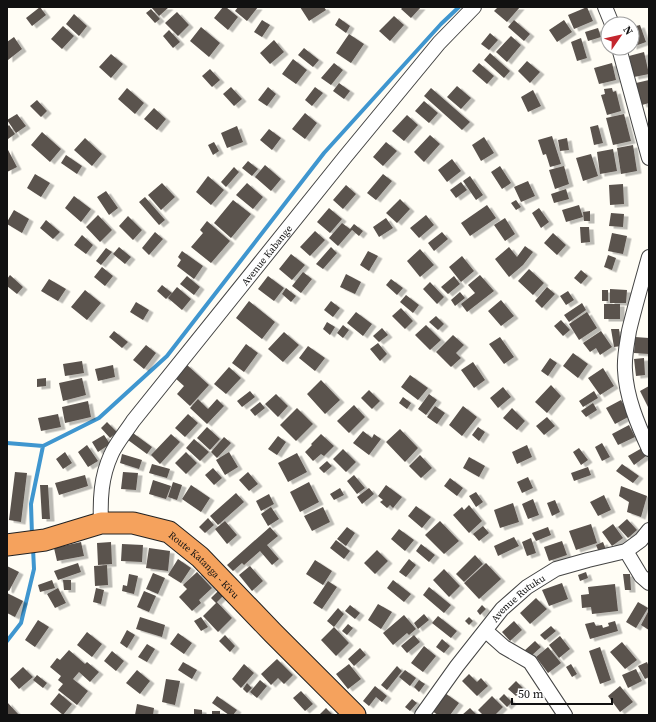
<svg xmlns="http://www.w3.org/2000/svg" width="656" height="722" viewBox="0 0 656 722" font-family="'Source Serif 4',serif">
<style>
.lines{fill:none;stroke-linecap:round;stroke-linejoin:round}
.stream{stroke:#3f96cf;stroke-width:4}
.building{fill:#5a524d;filter:url(#shadow)}
.minor-casing{stroke:#444;stroke-width:16}
.highway-casing{stroke:#222;stroke-width:23}
.minor{stroke:#fff;stroke-width:14}
.highway{stroke:#f5a25d;stroke-width:21}
.labels{text-anchor:middle;dominant-baseline:central;stroke-width:4;stroke-linejoin:round;paint-order:stroke}
.street-label{font-size:10px;fill:#111;stroke:#fff}
</style>
<defs>
<filter id="shadow"><feDropShadow dx="4.5" dy="2.5" stdDeviation="0" flood-color="#0004"/></filter>
</defs>
<rect width="100%" height="100%" fill="#fffdf5"/>
<g class="lines">
<path class="stream" d="M 7,443 L 43,446 L 99,418 L 167,356 L 324,153 L 441,24 L 459,7
M 32,535 L 31,504 L 43,446
M 7,641 L 21,623 L 34,569 L 33,548"/>
</g>
<path class="building" d="M 40,7 L 46,15 L 32,26 L 26,18 Z
M 151,7 L 169,7 L 159,16 Z
M 223,7 L 226,7 L 238,17 L 228,30 L 214,18 Z
M 238,7 L 258,7 L 247,21 L 235,11 Z
M 300,7 L 324,7 L 326,10 L 309,21 Z
M 403,7 L 421,7 L 411,18 L 401,9 Z
M 498,7 L 520,7 L 507,22 L 494,11 Z
M 587,7 L 593,21 L 574,29 L 568,15 Z
M 151,9 L 160,19 L 155,23 L 146,13 Z
M 177,12 L 189,25 L 178,36 L 165,23 Z
M 74,14 L 87,26 L 79,36 L 66,24 Z
M 394,16 L 404,25 L 390,41 L 379,31 Z
M 339,18 L 350,26 L 346,33 L 335,25 Z
M 262,20 L 270,25 L 262,37 L 254,32 Z
M 514,20 L 530,34 L 524,41 L 508,27 Z
M 564,20 L 572,32 L 557,42 L 549,30 Z
M 640,25 L 646,42 L 632,47 L 632,27 Z
M 63,26 L 74,36 L 62,49 L 51,39 Z
M 201,27 L 220,43 L 209,57 L 190,41 Z
M 598,28 L 601,37 L 588,41 L 585,32 Z
M 169,30 L 180,42 L 173,48 L 163,36 Z
M 490,33 L 498,40 L 489,50 L 481,44 Z
M 349,34 L 364,44 L 351,63 L 336,53 Z
M 511,36 L 521,45 L 507,62 L 496,52 Z
M 14,37 L 22,49 L 8,60 L 7,42 Z
M 581,38 L 587,58 L 577,61 L 571,42 Z
M 274,40 L 284,52 L 270,64 L 260,53 Z
M 304,48 L 319,60 L 313,67 L 298,55 Z
M 644,52 L 649,74 L 634,77 L 629,56 Z
M 490,53 L 510,71 L 504,78 L 484,60 Z
M 111,54 L 123,64 L 111,78 L 99,67 Z
M 293,59 L 307,70 L 296,84 L 282,74 Z
M 527,61 L 540,72 L 530,83 L 518,71 Z
M 334,63 L 343,70 L 331,85 L 321,78 Z
M 479,63 L 494,76 L 487,84 L 472,71 Z
M 612,63 L 616,80 L 599,84 L 594,68 Z
M 210,69 L 220,80 L 212,87 L 202,76 Z
M 649,80 L 649,103 L 642,105 L 636,83 Z
M 339,83 L 350,91 L 344,99 L 333,91 Z
M 457,86 L 471,98 L 461,109 L 447,97 Z
M 231,87 L 242,99 L 234,106 L 223,94 Z
M 268,87 L 276,94 L 267,106 L 258,100 Z
M 315,87 L 323,93 L 312,106 L 305,100 Z
M 127,88 L 144,103 L 135,114 L 118,99 Z
M 431,88 L 470,122 L 462,130 L 424,96 Z
M 612,88 L 613,92 L 616,91 L 621,111 L 607,115 L 601,95 L 605,94 L 604,89 Z
M 533,90 L 541,106 L 528,112 L 521,97 Z
M 37,100 L 47,111 L 41,117 L 30,106 Z
M 424,101 L 438,113 L 429,123 L 415,111 Z
M 154,108 L 166,119 L 157,130 L 144,119 Z
M 305,113 L 317,123 L 305,139 L 292,129 Z
M 17,114 L 26,126 L 16,133 L 7,120 Z
M 624,114 L 631,141 L 613,145 L 606,118 Z
M 407,115 L 418,125 L 404,141 L 392,131 Z
M 9,125 L 15,134 L 8,139 L 7,127 Z
M 598,125 L 603,143 L 594,145 L 590,127 Z
M 237,126 L 243,142 L 227,148 L 221,133 Z
M 269,129 L 281,138 L 272,150 L 260,140 Z
M 42,132 L 61,149 L 50,162 L 31,145 Z
M 430,135 L 440,144 L 424,162 L 414,152 Z
M 552,136 L 561,164 L 550,167 L 546,154 L 543,155 L 538,140 Z
M 484,137 L 494,153 L 481,161 L 472,145 Z
M 85,138 L 102,154 L 92,166 L 74,150 Z
M 567,138 L 569,150 L 560,151 L 558,140 Z
M 214,142 L 219,151 L 213,155 L 208,145 Z
M 386,142 L 397,151 L 383,166 L 373,157 Z
M 633,145 L 637,171 L 621,174 L 617,148 Z
M 7,148 L 17,167 L 7,172 Z
M 613,149 L 617,171 L 600,174 L 597,152 Z
M 591,154 L 598,176 L 583,181 L 576,158 Z
M 66,155 L 82,166 L 77,174 L 61,163 Z
M 452,159 L 461,171 L 447,182 L 438,170 Z
M 248,161 L 258,169 L 252,176 L 242,168 Z
M 265,165 L 281,179 L 271,191 L 255,177 Z
M 500,166 L 511,183 L 502,189 L 491,172 Z
M 564,166 L 569,184 L 555,189 L 549,170 Z
M 234,167 L 239,172 L 226,187 L 221,182 Z
M 35,174 L 50,183 L 41,197 L 27,188 Z
M 383,174 L 392,181 L 376,200 L 367,193 Z
M 208,176 L 224,190 L 211,205 L 196,192 Z
M 470,176 L 483,195 L 476,200 L 463,181 Z
M 528,181 L 535,196 L 521,202 L 514,187 Z
M 461,182 L 467,190 L 456,198 L 450,190 Z
M 162,183 L 175,197 L 161,210 L 148,195 Z
M 247,183 L 263,197 L 253,209 L 236,195 Z
M 623,184 L 624,204 L 610,205 L 609,185 Z
M 346,185 L 356,194 L 343,209 L 333,200 Z
M 566,189 L 569,199 L 554,203 L 551,194 Z
M 106,191 L 118,208 L 109,215 L 97,197 Z
M 74,196 L 91,209 L 81,222 L 65,208 Z
M 145,197 L 165,220 L 159,225 L 139,202 Z
M 400,199 L 410,209 L 397,223 L 386,213 Z
M 233,200 L 251,214 L 231,238 L 214,223 Z
M 516,200 L 521,207 L 516,210 L 511,203 Z
M 487,205 L 496,218 L 470,236 L 461,223 Z
M 579,205 L 583,217 L 566,222 L 562,210 Z
M 329,208 L 342,219 L 330,233 L 317,222 Z
M 539,208 L 549,222 L 541,228 L 532,213 Z
M 14,210 L 29,219 L 22,233 L 7,224 L 7,222 Z
M 590,211 L 590,221 L 584,221 L 583,212 Z
M 611,213 L 624,214 L 623,227 L 609,226 Z
M 98,215 L 112,230 L 100,242 L 86,227 Z
M 426,215 L 434,225 L 419,238 L 410,228 Z
M 128,216 L 142,230 L 133,240 L 119,226 Z
M 386,218 L 393,228 L 379,237 L 373,227 Z
M 505,218 L 515,234 L 505,241 L 494,225 Z
M 46,220 L 60,232 L 53,239 L 40,228 Z
M 207,221 L 230,241 L 211,263 L 191,247 L 203,233 L 200,230 Z
M 342,223 L 350,229 L 354,224 L 363,231 L 359,236 L 352,230 L 338,246 L 329,238 Z
M 580,227 L 589,227 L 590,242 L 581,243 Z
M 315,231 L 325,240 L 310,256 L 300,247 Z
M 155,232 L 163,239 L 149,255 L 142,248 Z
M 442,232 L 448,239 L 434,251 L 428,243 Z
M 553,233 L 566,245 L 557,255 L 544,243 Z
M 612,233 L 627,236 L 623,254 L 608,251 Z
M 82,235 L 93,245 L 86,254 L 74,245 Z
M 525,246 L 533,252 L 523,265 L 509,277 L 495,259 L 509,247 L 517,257 Z
M 119,247 L 131,257 L 125,264 L 113,254 Z
M 331,247 L 337,253 L 323,269 L 316,264 Z
M 106,248 L 112,252 L 101,265 L 96,261 Z
M 420,249 L 434,265 L 420,277 L 407,261 Z
M 182,251 L 203,266 L 194,279 L 177,266 L 181,260 L 178,257 Z
M 368,251 L 378,256 L 369,271 L 360,265 Z
M 291,254 L 305,265 L 292,280 L 279,269 Z
M 608,255 L 616,258 L 612,270 L 604,267 Z
M 462,256 L 474,271 L 461,282 L 449,267 Z
M 102,267 L 113,276 L 105,286 L 94,277 Z
M 529,269 L 544,283 L 533,295 L 518,281 Z
M 581,270 L 588,276 L 581,284 L 574,278 Z
M 303,272 L 312,279 L 301,293 L 292,286 Z
M 346,274 L 361,282 L 355,294 L 340,287 Z
M 10,275 L 23,287 L 17,294 L 7,286 L 7,279 Z
M 480,275 L 494,291 L 467,312 L 461,304 L 475,293 L 468,285 Z
M 187,276 L 200,287 L 194,295 L 180,284 Z
M 268,276 L 284,288 L 274,301 L 258,289 Z
M 454,276 L 460,284 L 448,294 L 441,287 Z
M 49,279 L 66,289 L 58,301 L 41,291 Z
M 391,279 L 403,288 L 397,295 L 386,285 Z
M 430,282 L 444,297 L 437,304 L 423,289 Z
M 162,285 L 172,293 L 166,299 L 157,291 Z
M 177,287 L 191,299 L 182,310 L 168,298 Z
M 547,287 L 555,294 L 542,308 L 535,301 Z
M 286,288 L 296,296 L 291,302 L 282,294 Z
M 610,289 L 627,290 L 626,303 L 610,303 Z
M 85,290 L 101,303 L 87,320 L 71,307 Z
M 602,290 L 608,290 L 608,301 L 602,301 Z
M 568,291 L 574,300 L 566,305 L 560,296 Z
M 460,292 L 465,298 L 455,306 L 451,300 Z
M 406,295 L 419,305 L 413,313 L 400,302 Z
M 501,300 L 514,316 L 501,326 L 488,311 Z
M 249,301 L 275,322 L 262,339 L 236,318 Z
M 331,301 L 340,308 L 333,317 L 324,310 Z
M 136,302 L 149,310 L 143,320 L 130,312 Z
M 582,303 L 586,310 L 569,322 L 564,315 Z
M 604,304 L 620,304 L 620,319 L 604,319 Z
M 401,308 L 413,321 L 405,329 L 392,316 Z
M 356,312 L 372,324 L 363,336 L 347,323 Z
M 587,312 L 597,328 L 579,340 L 569,324 Z
M 436,316 L 444,324 L 438,330 L 429,322 Z
M 561,320 L 570,330 L 563,336 L 554,326 Z
M 327,322 L 335,327 L 330,335 L 323,329 Z
M 343,325 L 349,330 L 343,338 L 337,333 Z
M 426,325 L 441,340 L 430,350 L 415,335 Z
M 382,328 L 388,335 L 379,342 L 373,336 Z
M 611,329 L 619,329 L 621,346 L 614,347 Z
M 114,331 L 128,342 L 122,348 L 109,337 Z
M 601,331 L 612,347 L 600,355 L 596,348 L 590,352 L 583,343 Z
M 284,332 L 299,345 L 283,362 L 268,349 Z
M 453,335 L 464,345 L 456,353 L 461,358 L 451,367 L 436,352 Z
M 500,337 L 514,357 L 504,364 L 489,344 Z
M 635,337 L 649,338 L 649,354 L 634,353 Z
M 378,343 L 387,354 L 380,361 L 370,349 Z
M 246,344 L 258,353 L 244,372 L 232,363 Z
M 146,345 L 156,353 L 144,369 L 133,360 Z
M 308,346 L 325,358 L 315,371 L 299,358 Z
M 573,353 L 588,364 L 578,378 L 563,366 Z
M 550,358 L 557,363 L 548,376 L 541,371 Z
M 644,358 L 645,375 L 636,376 L 634,359 Z
M 82,361 L 84,373 L 65,376 L 63,364 Z
M 473,362 L 485,380 L 474,388 L 461,370 Z
M 186,364 L 209,385 L 190,406 L 177,394 L 184,386 L 174,377 Z
M 113,365 L 115,377 L 98,381 L 95,369 Z
M 229,367 L 241,378 L 226,394 L 214,384 Z
M 603,368 L 614,386 L 600,395 L 588,378 Z
M 410,375 L 428,388 L 418,400 L 401,387 Z
M 46,378 L 46,386 L 37,387 L 37,379 Z
M 82,378 L 86,395 L 63,401 L 59,383 Z
M 321,380 L 340,400 L 325,414 L 307,394 Z
M 551,385 L 561,396 L 547,413 L 535,402 Z
M 649,386 L 649,409 L 640,391 Z
M 503,387 L 511,397 L 498,408 L 490,398 Z
M 369,390 L 380,401 L 372,409 L 361,398 Z
M 250,391 L 255,397 L 242,407 L 237,401 Z
M 594,391 L 598,398 L 583,407 L 579,401 Z
M 276,394 L 288,406 L 278,417 L 265,404 Z
M 429,394 L 437,400 L 426,415 L 418,409 Z
M 403,397 L 411,403 L 407,409 L 399,403 Z
M 198,399 L 208,409 L 217,399 L 224,406 L 207,424 L 190,408 Z
M 621,400 L 630,416 L 615,424 L 606,408 Z
M 88,401 L 91,417 L 65,423 L 62,407 Z
M 260,402 L 265,408 L 255,416 L 250,410 Z
M 593,403 L 597,410 L 586,417 L 581,411 Z
M 354,405 L 365,417 L 349,433 L 337,421 Z
M 435,406 L 445,413 L 437,424 L 427,417 Z
M 463,406 L 477,417 L 462,436 L 449,425 Z
M 297,408 L 313,424 L 296,441 L 280,425 Z
M 512,408 L 525,421 L 517,430 L 503,418 Z
M 58,414 L 61,427 L 41,431 L 38,418 Z
M 188,414 L 198,423 L 185,437 L 175,428 Z
M 547,417 L 555,426 L 544,435 L 536,426 Z
M 107,422 L 117,432 L 110,438 L 101,428 Z
M 629,425 L 635,437 L 618,445 L 612,434 Z
M 207,427 L 220,439 L 210,450 L 197,438 Z
M 478,427 L 485,432 L 479,441 L 472,435 Z
M 400,429 L 418,448 L 405,462 L 386,442 Z
M 363,431 L 372,438 L 374,434 L 381,439 L 369,455 L 353,443 Z
M 133,433 L 152,447 L 147,454 L 128,440 Z
M 171,434 L 180,442 L 160,464 L 151,455 Z
M 321,434 L 334,446 L 324,456 L 321,454 L 313,461 L 305,452 L 312,445 L 311,444 Z
M 104,435 L 110,444 L 98,452 L 92,442 Z
M 278,436 L 286,442 L 277,455 L 268,449 Z
M 224,437 L 231,443 L 217,458 L 211,452 Z
M 194,439 L 209,452 L 200,461 L 186,448 Z
M 602,443 L 610,457 L 602,461 L 595,447 Z
M 87,445 L 98,461 L 88,467 L 78,452 Z
M 527,445 L 532,457 L 517,464 L 512,452 Z
M 579,448 L 588,460 L 581,465 L 573,452 Z
M 642,448 L 646,456 L 634,465 L 628,456 Z
M 343,449 L 356,462 L 346,472 L 333,459 Z
M 65,452 L 72,463 L 63,469 L 56,459 Z
M 186,452 L 197,463 L 186,474 L 175,463 Z
M 229,452 L 238,467 L 225,475 L 216,460 Z
M 297,453 L 307,472 L 288,482 L 278,463 Z
M 122,454 L 142,460 L 139,469 L 120,463 Z
M 420,455 L 432,468 L 421,478 L 409,466 Z
M 469,457 L 485,466 L 479,477 L 463,468 Z
M 327,461 L 332,466 L 324,473 L 319,468 Z
M 152,464 L 170,469 L 167,478 L 149,473 Z
M 622,464 L 639,476 L 633,483 L 616,471 Z
M 588,467 L 591,475 L 574,481 L 571,473 Z
M 213,468 L 222,478 L 214,485 L 205,475 Z
M 15,472 L 27,473 L 21,522 L 9,520 Z
M 123,472 L 138,473 L 136,490 L 121,489 Z
M 248,472 L 258,484 L 249,491 L 239,480 Z
M 85,475 L 88,486 L 59,495 L 55,483 Z
M 354,475 L 365,488 L 357,494 L 347,481 Z
M 528,477 L 533,488 L 522,493 L 517,482 Z
M 450,478 L 463,488 L 457,496 L 444,486 Z
M 153,480 L 171,486 L 166,499 L 149,494 Z
M 173,482 L 182,485 L 177,500 L 168,497 Z
M 309,482 L 319,502 L 300,512 L 290,492 Z
M 40,485 L 48,485 L 50,519 L 42,519 Z
M 191,485 L 210,498 L 201,512 L 182,499 Z
M 386,485 L 402,497 L 393,508 L 390,505 L 387,508 L 380,502 L 383,500 L 378,496 Z
M 621,486 L 647,496 L 641,517 L 627,512 L 629,502 L 619,496 Z
M 340,488 L 344,495 L 334,500 L 330,494 Z
M 369,488 L 374,494 L 362,504 L 357,497 Z
M 476,492 L 483,502 L 476,507 L 469,496 Z
M 236,493 L 244,502 L 218,525 L 210,516 Z
M 269,494 L 274,504 L 261,511 L 256,501 Z
M 604,495 L 611,510 L 598,516 L 590,502 Z
M 533,499 L 539,515 L 528,519 L 522,504 Z
M 555,500 L 560,512 L 552,516 L 547,503 Z
M 513,503 L 519,522 L 500,528 L 494,510 Z
M 469,505 L 482,521 L 469,533 L 453,515 L 462,507 L 464,510 Z
M 416,506 L 431,517 L 422,528 L 408,516 Z
M 271,507 L 279,519 L 268,526 L 261,514 Z
M 323,507 L 330,522 L 312,531 L 304,516 Z
M 208,518 L 214,525 L 205,533 L 199,527 Z
M 627,519 L 637,530 L 628,538 L 618,527 Z
M 225,521 L 237,535 L 227,544 L 215,529 Z
M 440,521 L 459,541 L 444,554 L 425,535 Z
M 591,524 L 597,543 L 576,550 L 569,531 Z
M 613,524 L 623,538 L 612,546 L 602,532 Z
M 483,526 L 489,533 L 479,541 L 473,534 Z
M 270,527 L 278,536 L 267,545 L 279,559 L 272,565 L 260,551 L 244,565 L 242,563 L 233,571 L 227,565 Z
M 347,527 L 355,533 L 346,546 L 337,539 Z
M 548,527 L 551,535 L 536,541 L 532,533 Z
M 399,529 L 414,540 L 405,551 L 391,539 Z
M 514,537 L 519,546 L 498,556 L 494,546 Z
M 531,538 L 536,553 L 527,556 L 522,542 Z
M 336,540 L 350,551 L 344,559 L 330,548 Z
M 562,541 L 567,555 L 549,561 L 544,547 Z
M 81,542 L 84,556 L 57,561 L 54,548 Z
M 111,542 L 112,564 L 98,565 L 97,543 Z
M 603,542 L 607,552 L 600,555 L 596,545 Z
M 122,544 L 143,545 L 142,562 L 121,561 Z
M 421,544 L 435,555 L 429,562 L 416,551 Z
M 149,548 L 170,551 L 168,571 L 146,568 Z
M 377,550 L 388,561 L 375,574 L 364,563 Z
M 475,555 L 483,564 L 464,582 L 456,574 Z
M 178,559 L 191,568 L 181,583 L 168,575 Z
M 409,559 L 416,565 L 406,577 L 399,572 Z
M 315,560 L 332,571 L 323,585 L 306,574 Z
M 78,563 L 81,572 L 58,580 L 54,571 Z
M 486,563 L 501,579 L 479,599 L 464,583 Z
M 107,565 L 108,585 L 95,586 L 94,566 Z
M 7,566 L 19,572 L 9,591 L 7,590 Z
M 250,566 L 263,581 L 252,591 L 239,575 Z
M 444,569 L 460,586 L 449,597 L 433,580 Z
M 197,572 L 212,588 L 199,600 L 201,603 L 192,611 L 179,597 L 187,589 L 183,585 Z
M 586,572 L 588,578 L 580,581 L 578,575 Z
M 153,573 L 165,578 L 158,594 L 146,589 Z
M 129,574 L 138,576 L 134,594 L 122,591 L 123,585 L 127,586 Z
M 623,574 L 630,574 L 631,590 L 625,590 Z
M 52,580 L 55,588 L 40,592 L 38,585 Z
M 63,580 L 71,580 L 71,590 L 64,590 Z
M 393,580 L 411,594 L 404,602 L 387,588 Z
M 328,581 L 337,587 L 322,609 L 313,603 Z
M 562,583 L 568,599 L 549,606 L 542,590 Z
M 615,584 L 618,611 L 592,614 L 591,607 L 582,608 L 581,595 L 589,594 L 588,587 Z
M 429,587 L 451,605 L 444,613 L 423,595 Z
M 58,588 L 66,603 L 55,608 L 47,594 Z
M 96,588 L 104,590 L 101,604 L 93,602 Z
M 144,591 L 156,596 L 149,612 L 137,607 Z
M 218,591 L 223,596 L 216,603 L 211,598 Z
M 7,593 L 23,601 L 15,617 L 7,613 Z
M 536,598 L 547,609 L 530,624 L 520,613 Z
M 217,602 L 232,618 L 218,632 L 203,616 Z
M 638,602 L 648,608 L 636,628 L 626,622 Z
M 378,604 L 392,612 L 381,629 L 368,620 Z
M 350,605 L 360,613 L 355,619 L 345,611 Z
M 482,605 L 486,609 L 480,615 L 477,611 Z
M 338,608 L 344,614 L 334,627 L 327,621 Z
M 649,610 L 649,630 L 641,625 Z
M 424,614 L 429,620 L 418,629 L 414,623 Z
M 404,615 L 416,629 L 409,635 L 407,633 L 393,645 L 383,633 Z
M 438,616 L 457,631 L 451,638 L 432,623 Z
M 140,617 L 165,625 L 162,637 L 136,629 Z
M 201,617 L 208,627 L 201,631 L 194,621 Z
M 469,617 L 473,621 L 469,625 L 465,621 Z
M 38,620 L 49,627 L 35,647 L 25,640 Z
M 514,621 L 522,630 L 510,641 L 502,632 Z
M 615,621 L 618,631 L 590,639 L 585,624 L 594,622 L 596,626 L 602,625 L 603,628 L 609,626 L 608,623 Z
M 348,624 L 353,628 L 347,635 L 342,631 Z
M 551,626 L 556,631 L 545,640 L 540,635 Z
M 334,627 L 349,643 L 336,656 L 321,640 Z
M 127,630 L 135,635 L 127,648 L 120,643 Z
M 87,632 L 102,644 L 92,657 L 77,645 Z
M 178,633 L 192,643 L 184,654 L 170,644 Z
M 225,635 L 235,646 L 230,652 L 219,641 Z
M 414,635 L 420,642 L 407,653 L 401,646 Z
M 560,636 L 570,649 L 559,658 L 549,645 Z
M 442,639 L 450,646 L 444,653 L 436,647 Z
M 535,641 L 541,647 L 530,657 L 524,651 Z
M 622,642 L 637,660 L 625,669 L 610,652 Z
M 147,644 L 155,649 L 147,662 L 138,657 Z
M 424,646 L 436,656 L 423,672 L 411,663 Z
M 548,647 L 561,663 L 548,673 L 536,657 Z
M 600,647 L 611,680 L 600,684 L 589,651 Z
M 360,648 L 366,655 L 354,666 L 348,659 Z
M 69,650 L 85,664 L 87,662 L 99,672 L 90,682 L 79,672 L 73,679 L 88,691 L 77,705 L 58,690 L 63,684 L 58,680 L 61,676 L 50,667 L 57,658 L 60,660 Z
M 112,651 L 124,661 L 116,671 L 104,661 Z
M 277,659 L 293,675 L 284,684 L 278,678 L 271,685 L 261,674 Z
M 183,662 L 197,670 L 192,679 L 178,670 Z
M 647,662 L 649,667 L 649,677 L 645,679 L 638,666 Z
M 244,664 L 254,673 L 241,688 L 232,679 Z
M 349,664 L 361,679 L 348,689 L 336,674 Z
M 571,664 L 577,674 L 572,677 L 566,667 Z
M 397,666 L 402,671 L 387,690 L 381,685 Z
M 23,667 L 33,677 L 19,689 L 10,679 Z
M 636,669 L 642,681 L 628,688 L 622,675 Z
M 137,670 L 150,681 L 140,694 L 126,683 Z
M 405,670 L 416,678 L 410,686 L 399,677 Z
M 469,674 L 477,682 L 481,678 L 488,686 L 477,696 L 462,681 Z
M 37,675 L 47,683 L 43,688 L 33,680 Z
M 166,679 L 180,681 L 175,705 L 162,702 Z
M 260,680 L 267,686 L 257,698 L 250,692 Z
M 419,680 L 425,684 L 419,692 L 414,687 Z
M 516,681 L 523,688 L 516,696 L 508,689 Z
M 247,683 L 252,688 L 247,693 L 243,689 Z
M 375,686 L 387,696 L 382,702 L 376,697 L 369,706 L 363,701 Z
M 620,686 L 633,702 L 620,712 L 608,696 Z
M 301,691 L 313,704 L 305,711 L 293,698 Z
M 59,693 L 72,704 L 63,715 L 50,704 Z
M 445,693 L 459,703 L 450,715 L 438,715 L 432,711 Z
M 504,694 L 512,702 L 507,707 L 499,699 Z
M 217,696 L 237,710 L 233,715 L 229,715 L 212,703 Z
M 492,696 L 503,707 L 495,715 L 483,715 L 478,710 Z
M 412,699 L 417,703 L 410,711 L 405,707 Z
M 7,702 L 19,715 L 7,715 Z
M 137,704 L 154,708 L 153,715 L 135,715 Z
M 326,708 L 333,715 L 319,715 Z
M 470,708 L 477,715 L 462,715 Z
M 194,709 L 202,710 L 202,715 L 194,715 Z
M 212,711 L 220,711 L 220,715 L 212,715 Z"/>
<g class="lines">
<g class="minor-casing">
<g id="minor">
<path d="M 605,7 L 612,24"/>
<path d="M 619,48 L 649,158"/>
<path d="M 649,257 C 642,282 635,306 629,331 C 627,344 624,357 625,370 C 626,397 638,425 649,449"/>
<path id="s1" d="M 101,523 C 100,499 101,477 111,455 C 116,443 126,432 133,421 L 345,157 L 439,43 L 474,7"/>
<path d="M 626,551 L 641,576 L 649,583"/>
<path d="M 486,631 L 504,647 L 530,662 L 565,715"/>
<path id="s2" d="M 422,715 L 457,666 L 502,609 L 527,587 L 556,569 L 588,560 L 626,551 L 641,540 L 649,530"/>
</g>
</g>
<g class="highway-casing">
<g id="highway">
<path id="s3" d="M 7,545 L 45,540 L 101,523 L 133,523 L 169,532 L 200,557 L 273,633 L 355,715"/>
</g>
</g>
<use href="#minor" class="minor"/>
<use href="#highway" class="highway"/>
</g>
<g class="labels">
<g class="street-label">
<text stroke="none"><textPath href="#s1" startOffset="323">Avenue Kabange</textPath></text>
<text stroke="none"><textPath href="#s3" startOffset="214">Route Katanga - Kivu</textPath></text>
<text stroke="none"><textPath href="#s2" startOffset="152">Avenue Rutuku</textPath></text>
</g>
</g>
<rect width="656" height="722" fill="none" stroke="#111111" stroke-width="16"/>
<g transform="translate(620 36) rotate(56)"><circle r="19" fill="#ffffff" stroke="#a0a0a0"/>
<path d="M0-3L7 15L0 10L-7 15Z" fill="#c4262e"/>
<text y="-6" font-size="11" font-weight="bold" text-anchor="middle" fill="#111111">N</text>
</g>
<path d="M512 698v6h100v-6" fill="none" stroke="#111111" stroke-width="2"/>
<text x="518" y="698" font-size="12" fill="#111111" stroke="#ffffff" stroke-width="3" paint-order="stroke">50 m</text>
</svg>
